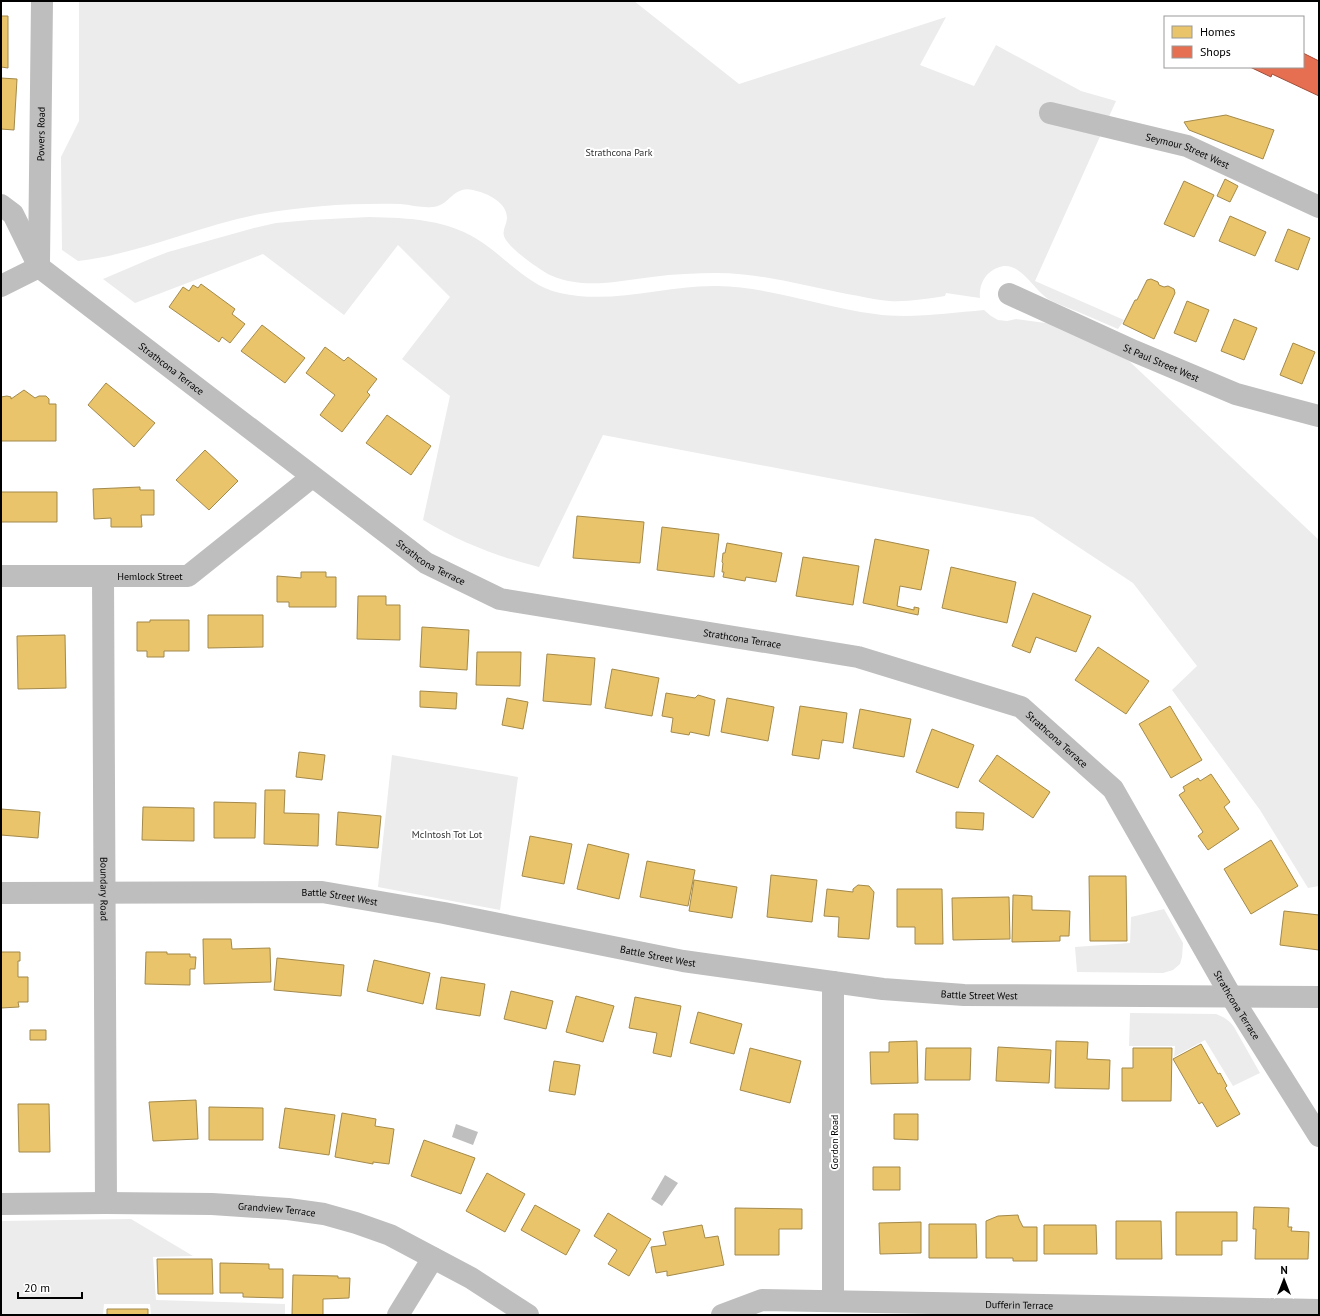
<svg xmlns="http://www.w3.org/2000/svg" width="1320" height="1316" viewBox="0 0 1320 1316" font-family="'PT Sans',sans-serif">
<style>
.green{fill:#ececec}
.water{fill:#bfbfbf}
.homes{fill:#e9c46a;stroke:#a3894a}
.shops{fill:#e76f51;stroke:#a24e39}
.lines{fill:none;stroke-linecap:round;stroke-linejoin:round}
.minor{stroke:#bebebe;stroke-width:22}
.labels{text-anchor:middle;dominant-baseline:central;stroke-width:4;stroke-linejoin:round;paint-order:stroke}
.street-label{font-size:10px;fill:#000;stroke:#fff}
.park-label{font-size:10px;fill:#333;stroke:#fff}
</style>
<rect width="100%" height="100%" fill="#fff"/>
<path class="green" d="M 79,1 L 634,1 L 739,84 L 946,17 L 920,65 L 974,86 L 996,45 L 1081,91 L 1116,101 L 1035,281 L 1124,320 L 1118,329 C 1104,323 1090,317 1076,311 C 1067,307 1057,304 1048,299 C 1030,287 1016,251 989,273 C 982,279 979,289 980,298 L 946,293 L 945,296 C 926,299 907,302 889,301 C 875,300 861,296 847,294 C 804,286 761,273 717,273 C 696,273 674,274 652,277 C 617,281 584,290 550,275 C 540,270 507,247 504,236 C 502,230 507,224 507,218 C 507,202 487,193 473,190 C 453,185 449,207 432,207 C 422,208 411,205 400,204 C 353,203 305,206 260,214 C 198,226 140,254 78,261 L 62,250 L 61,157 L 79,121 Z
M 369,217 C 409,218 449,219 483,243 C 508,260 529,286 560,293 C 613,305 665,285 717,286 C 771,287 822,307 875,314 C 909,319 950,313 984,310 L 991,316 L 998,320 L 1007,321 L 1016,319 L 1060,325 L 1111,344 L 1319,540 L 1319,886 L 1308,888 L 1260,810 L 1172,690 L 1197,666 L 1133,583 L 1033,517 L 603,435 L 539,567 C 498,557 460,542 423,520 L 450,396 L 402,359 L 450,297 L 398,245 L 344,315 L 263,254 L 135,303 L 103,279 L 150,259 L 168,252 L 254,228 L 276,223 L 310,220 Z
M 392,755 L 518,777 L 500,910 L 378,887 Z
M 1164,909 L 1183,943 L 1182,957 L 1180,964 L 1173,970 L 1163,973 L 1077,972 L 1075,947 L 1130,943 L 1131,917 Z
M 1130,1013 L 1216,1014 C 1224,1017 1229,1020 1234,1027 L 1260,1073 L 1233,1086 L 1205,1040 L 1174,1057 L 1175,1046 L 1129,1046 Z
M 131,1219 L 193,1256 L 153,1257 L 156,1300 L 285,1304 L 285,1315 L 151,1315 L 150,1304 L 104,1304 L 103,1315 L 1,1315 L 1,1221 Z"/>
<path class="water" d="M 456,1124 L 478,1132 L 473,1145 L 452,1137 Z
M 665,1175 L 678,1183 L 662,1206 L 651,1199 Z"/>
<path class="homes" d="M 1,16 L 8,16 L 8,68 L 1,67 Z
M 1,78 L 17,79 L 14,130 L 1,129 Z
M 1226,115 L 1274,130 L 1263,159 L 1189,130 L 1184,122 Z
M 1225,179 L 1238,186 L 1230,202 L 1217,196 Z
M 1184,181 L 1214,195 L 1194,237 L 1164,224 Z
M 1230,216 L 1266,232 L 1255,256 L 1219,241 Z
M 1288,229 L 1310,238 L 1298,270 L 1275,261 Z
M 1151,279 L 1158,282 L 1159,285 L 1164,287 L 1168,286 L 1174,289 L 1175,293 L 1154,339 L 1123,324 L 1135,300 L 1137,300 L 1147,280 Z
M 201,284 L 235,309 L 232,314 L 245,324 L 230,343 L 222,337 L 219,342 L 169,307 L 183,287 L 189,291 L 193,285 L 198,288 Z
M 1187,301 L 1209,310 L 1196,342 L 1174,333 Z
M 1234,319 L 1257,328 L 1244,360 L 1221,351 Z
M 262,325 L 305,358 L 285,383 L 241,351 Z
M 1293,343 L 1315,352 L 1302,384 L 1280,375 Z
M 325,347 L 344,361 L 348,357 L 377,379 L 367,392 L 370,395 L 342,432 L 320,415 L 335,395 L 306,373 Z
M 106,383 L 155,423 L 134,447 L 88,405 Z
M 24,390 L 35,398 L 39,396 L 46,396 L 49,399 L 49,404 L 56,404 L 56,441 L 1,441 L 1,397 L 7,396 L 11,397 L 11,399 Z
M 387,415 L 431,446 L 411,475 L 366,443 Z
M 205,450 L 238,481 L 209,510 L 176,480 Z
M 140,487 L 140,490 L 154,490 L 154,515 L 141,515 L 142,527 L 111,527 L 111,518 L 94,519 L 93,489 Z
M 1,492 L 57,492 L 57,522 L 1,522 Z
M 577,516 L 644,522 L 640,563 L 573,558 Z
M 662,527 L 719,534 L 714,577 L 657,570 Z
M 875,539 L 929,550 L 921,590 L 900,586 L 897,606 L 914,610 L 914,607 L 919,608 L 918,615 L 863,603 Z
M 727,543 L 782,553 L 776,582 L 746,577 L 745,581 L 723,577 L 724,572 L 722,572 L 723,563 L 722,562 L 723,553 L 725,553 Z
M 803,557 L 859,566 L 853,605 L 796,596 Z
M 951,567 L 1016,582 L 1007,623 L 942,608 Z
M 301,572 L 326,572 L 326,577 L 336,577 L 336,607 L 289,607 L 289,602 L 277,602 L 277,576 L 301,578 Z
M 1033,593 L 1091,616 L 1076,652 L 1036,637 L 1030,653 L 1012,646 Z
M 358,596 L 386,596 L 386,605 L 400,605 L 400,640 L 357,639 Z
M 208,615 L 263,615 L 263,647 L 208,648 Z
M 150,620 L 189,620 L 189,651 L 164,651 L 164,657 L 147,657 L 147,651 L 137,651 L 137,622 L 150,622 Z
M 422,627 L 469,630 L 467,670 L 420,667 Z
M 65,635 L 66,688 L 18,689 L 17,636 Z
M 1098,647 L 1149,681 L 1126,714 L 1075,680 Z
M 477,652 L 521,652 L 520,686 L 476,685 Z
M 547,654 L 595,658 L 591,705 L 543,701 Z
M 612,669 L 659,678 L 652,716 L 605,708 Z
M 420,691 L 457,693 L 456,709 L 420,707 Z
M 666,693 L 695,698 L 698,695 L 715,700 L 709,736 L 690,732 L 689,735 L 671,732 L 673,718 L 662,716 Z
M 507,698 L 528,702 L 523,729 L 502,725 Z
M 727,698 L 774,707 L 768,741 L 721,732 Z
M 800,706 L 847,713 L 843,743 L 822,740 L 819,759 L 792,755 Z
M 1170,706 L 1202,760 L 1171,778 L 1139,724 Z
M 860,709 L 911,719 L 904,757 L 853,748 Z
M 932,729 L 974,745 L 958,788 L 916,772 Z
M 299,752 L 325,755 L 322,780 L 296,777 Z
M 997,755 L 1050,792 L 1033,818 L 979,781 Z
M 1211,774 L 1230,802 L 1224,807 L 1239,829 L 1208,850 L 1198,836 L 1203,832 L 1179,795 L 1185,791 L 1183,787 L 1198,778 L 1200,781 Z
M 265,790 L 285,790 L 284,813 L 319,814 L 318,846 L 264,844 Z
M 214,802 L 256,803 L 255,838 L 214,838 Z
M 143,807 L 194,808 L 194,841 L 142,840 Z
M 1,809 L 40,812 L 38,838 L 1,835 Z
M 338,812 L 381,816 L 378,848 L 336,845 Z
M 956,812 L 984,813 L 983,830 L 956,828 Z
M 530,836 L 572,844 L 564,884 L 522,876 Z
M 1271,840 L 1298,886 L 1251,914 L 1224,869 Z
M 588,844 L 629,854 L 619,899 L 577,889 Z
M 647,861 L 695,870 L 688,906 L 640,897 Z
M 771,875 L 817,880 L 812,922 L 767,917 Z
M 1089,876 L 1126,876 L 1127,941 L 1090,941 Z
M 694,880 L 737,887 L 732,918 L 689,911 Z
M 858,885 L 869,886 L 874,892 L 869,939 L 838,937 L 839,917 L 824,916 L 827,889 L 853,892 L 853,889 Z
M 897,889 L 942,889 L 943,944 L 915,944 L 915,927 L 897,927 Z
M 1013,895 L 1032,896 L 1032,910 L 1070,911 L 1069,936 L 1060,936 L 1060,941 L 1012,942 Z
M 1009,897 L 1010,939 L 953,940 L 952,898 Z
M 1284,911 L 1319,915 L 1319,950 L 1280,945 Z
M 203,939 L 231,939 L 232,949 L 270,948 L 271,982 L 204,984 Z
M 1,952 L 20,952 L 20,961 L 18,961 L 18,977 L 28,977 L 28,1002 L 18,1002 L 19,1007 L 1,1008 Z
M 146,952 L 167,952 L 167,954 L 190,954 L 190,957 L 196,957 L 195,969 L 190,969 L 190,985 L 145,984 Z
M 277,958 L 344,965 L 341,996 L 274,990 Z
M 374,960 L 430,973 L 423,1004 L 367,991 Z
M 441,977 L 485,984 L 480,1016 L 436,1009 Z
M 511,991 L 553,1001 L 546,1029 L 504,1019 Z
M 576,996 L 614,1006 L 603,1042 L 566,1032 Z
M 635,997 L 681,1006 L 671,1057 L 653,1053 L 657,1033 L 629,1028 Z
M 698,1012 L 742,1024 L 734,1054 L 690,1043 Z
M 30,1030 L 46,1030 L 46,1040 L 30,1040 Z
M 917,1041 L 918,1083 L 871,1084 L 870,1052 L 889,1052 L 889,1042 Z
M 1056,1041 L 1088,1042 L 1087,1059 L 1110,1060 L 1109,1089 L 1055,1088 Z
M 1201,1044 L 1218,1074 L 1220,1073 L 1227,1086 L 1225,1088 L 1240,1114 L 1217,1127 L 1202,1102 L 1199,1104 L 1173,1059 Z
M 998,1047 L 1051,1050 L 1049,1083 L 996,1081 Z
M 750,1048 L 801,1061 L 790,1103 L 740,1090 Z
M 926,1048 L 971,1048 L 970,1080 L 925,1080 Z
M 1133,1048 L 1172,1048 L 1171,1101 L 1122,1101 L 1122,1068 L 1133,1068 Z
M 554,1061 L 580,1065 L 575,1095 L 549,1091 Z
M 196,1100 L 198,1139 L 153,1141 L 149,1102 Z
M 18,1104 L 49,1104 L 50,1152 L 19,1152 Z
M 209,1107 L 263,1108 L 263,1140 L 209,1140 Z
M 285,1108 L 335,1115 L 329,1155 L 279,1148 Z
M 342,1113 L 376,1119 L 375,1126 L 394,1129 L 389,1164 L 373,1162 L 373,1164 L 335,1157 Z
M 894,1114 L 918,1114 L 918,1140 L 894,1139 Z
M 424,1140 L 475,1158 L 461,1194 L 411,1176 Z
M 873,1167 L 900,1167 L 900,1190 L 873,1190 Z
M 487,1173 L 525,1194 L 505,1232 L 466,1211 Z
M 535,1205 L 580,1230 L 566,1255 L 521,1230 Z
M 1254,1207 L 1289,1208 L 1288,1227 L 1292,1227 L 1291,1231 L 1309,1232 L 1308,1259 L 1255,1259 L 1256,1229 L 1253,1229 Z
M 735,1208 L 802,1209 L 802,1229 L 779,1229 L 779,1255 L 735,1255 Z
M 1176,1212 L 1237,1212 L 1237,1241 L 1222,1241 L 1222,1255 L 1176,1255 Z
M 608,1213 L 651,1239 L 629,1276 L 608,1264 L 617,1250 L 594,1236 Z
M 1018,1215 L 1019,1219 L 1023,1227 L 1037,1227 L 1037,1261 L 1013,1261 L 1013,1258 L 986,1258 L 986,1221 L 998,1216 Z
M 1116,1221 L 1161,1221 L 1162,1259 L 1116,1259 Z
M 921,1222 L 921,1253 L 880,1254 L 879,1223 Z
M 929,1224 L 976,1224 L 977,1258 L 929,1258 Z
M 702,1225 L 705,1238 L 718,1236 L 724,1265 L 667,1276 L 667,1271 L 656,1273 L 651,1247 L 666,1245 L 663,1232 Z
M 1044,1225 L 1096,1225 L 1097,1254 L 1044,1254 Z
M 157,1259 L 212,1259 L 213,1294 L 158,1294 Z
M 220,1263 L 269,1264 L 269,1269 L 283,1269 L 283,1298 L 243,1297 L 243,1293 L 220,1293 Z
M 293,1275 L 338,1276 L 338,1278 L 350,1278 L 349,1298 L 323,1299 L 323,1315 L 292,1315 Z
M 107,1309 L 148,1309 L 148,1315 L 107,1315 Z"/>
<path class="shops" d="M 1303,53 L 1319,61 L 1319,96 L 1272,74 L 1271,77 L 1250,67 L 1303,67 Z"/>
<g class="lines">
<g class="minor">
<path id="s1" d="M 1050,113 L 1187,146 L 1319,207"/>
<path id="s2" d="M 1,205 L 13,214 L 39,267 L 426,563 L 500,599 L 858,657 L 1021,707 L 1113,789 L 1231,996 L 1319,1136"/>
<path id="s3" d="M 39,262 L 42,1"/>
<path d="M 1,286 L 39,267"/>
<path id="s4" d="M 1009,294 L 1134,351 L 1236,394 L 1319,416"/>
<path id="s5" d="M 1,576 L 188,576 L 312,477"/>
<path id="s6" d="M 103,576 L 106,1203"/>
<path id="s7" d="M 1,893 L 322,892 L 444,913 L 683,961 L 883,989 L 964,995 L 1319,997"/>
<path id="s8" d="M 1,1204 L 106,1203 L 212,1204 L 288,1209 L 324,1214 L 356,1223 L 390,1235 L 471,1278 L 528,1315"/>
<path d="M 833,1301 L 833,982"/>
<path d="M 398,1315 L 433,1258"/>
<path id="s9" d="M 722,1315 L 762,1300 L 1319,1310"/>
</g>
</g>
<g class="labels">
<g class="street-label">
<text stroke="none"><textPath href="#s3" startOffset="128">Powers Road</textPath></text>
<text stroke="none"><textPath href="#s1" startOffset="143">Seymour Street West</textPath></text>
<text stroke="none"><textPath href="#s4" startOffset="167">St Paul Street West</textPath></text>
<text stroke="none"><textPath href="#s2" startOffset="241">Strathcona Terrace</textPath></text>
<text stroke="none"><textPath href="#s2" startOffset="565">Strathcona Terrace</textPath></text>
<text stroke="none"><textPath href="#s5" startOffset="149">Hemlock Street</textPath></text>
<text stroke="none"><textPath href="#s2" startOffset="889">Strathcona Terrace</textPath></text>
<text stroke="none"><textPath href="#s2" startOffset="1225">Strathcona Terrace</textPath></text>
<text stroke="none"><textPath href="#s6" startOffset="313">Boundary Road</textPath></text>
<text stroke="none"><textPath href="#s7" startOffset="339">Battle Street West</textPath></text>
<text stroke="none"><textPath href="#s7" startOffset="663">Battle Street West</textPath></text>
<text stroke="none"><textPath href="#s7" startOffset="987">Battle Street West</textPath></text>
<text stroke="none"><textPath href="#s2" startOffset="1549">Strathcona Terrace</textPath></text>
<text transform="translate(834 1142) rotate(-90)">Gordon Road</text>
<text stroke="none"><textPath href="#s8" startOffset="276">Grandview Terrace</textPath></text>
<text stroke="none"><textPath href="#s9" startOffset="300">Dufferin Terrace</textPath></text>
</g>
<g class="park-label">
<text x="619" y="152">Strathcona Park</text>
<text x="447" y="834">McIntosh Tot Lot</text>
</g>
</g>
<rect width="1320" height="1316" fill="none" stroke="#000000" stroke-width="4"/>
<rect x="1164" y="16" width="140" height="52" fill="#ffffff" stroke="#999999"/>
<rect x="1172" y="26" width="20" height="12" fill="#e9c46a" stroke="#999999"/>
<text x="1200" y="36" font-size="12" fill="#000000">Homes</text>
<rect x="1172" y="46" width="20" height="12" fill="#e76f51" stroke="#999999"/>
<text x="1200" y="56" font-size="12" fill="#000000">Shops</text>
<g transform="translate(1284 1280)" stroke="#ffffff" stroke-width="3" paint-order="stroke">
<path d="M0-3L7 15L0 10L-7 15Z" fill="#000000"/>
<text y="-6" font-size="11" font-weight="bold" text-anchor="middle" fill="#000000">N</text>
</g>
<path d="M18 1292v6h64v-6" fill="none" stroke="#000000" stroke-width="2"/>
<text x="24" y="1292" font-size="12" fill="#000000" stroke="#ffffff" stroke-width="3" paint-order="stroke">20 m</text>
</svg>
